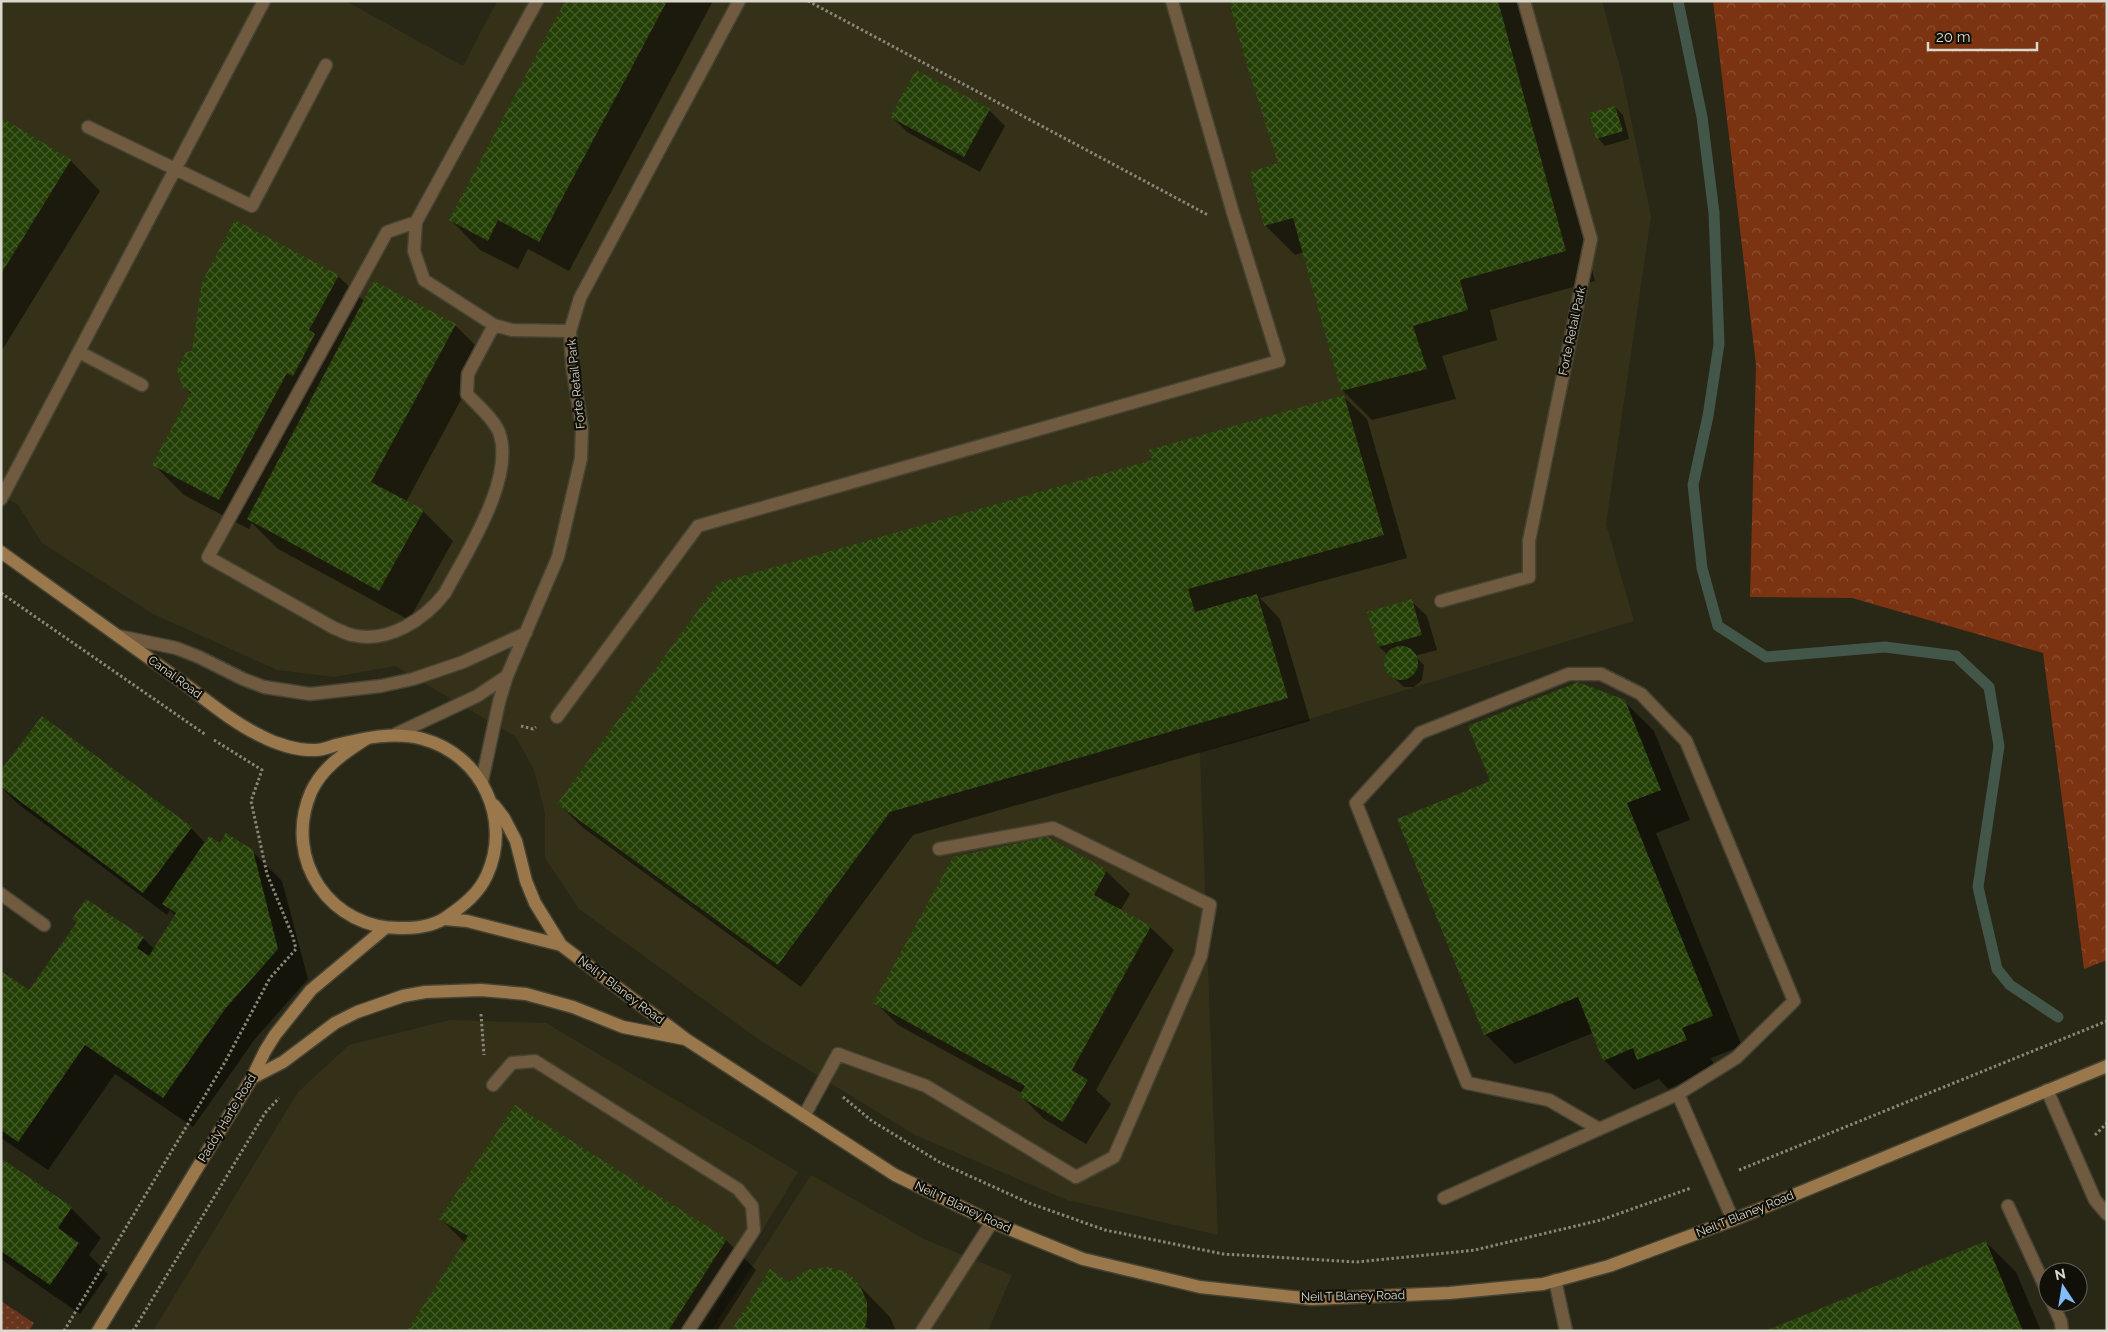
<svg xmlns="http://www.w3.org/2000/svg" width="2108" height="1332" viewBox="0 0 2108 1332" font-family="Raleway,sans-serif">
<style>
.built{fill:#343118}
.grass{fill:url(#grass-dots)}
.forest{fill:url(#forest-crowns)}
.shadow{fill:#0007}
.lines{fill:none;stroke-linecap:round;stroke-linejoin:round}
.stream{stroke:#42564a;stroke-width:11}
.building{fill:url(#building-cross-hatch)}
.lane-casing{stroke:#454333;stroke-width:15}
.street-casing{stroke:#454333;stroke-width:15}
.secondary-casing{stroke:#454333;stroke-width:15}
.path{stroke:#888678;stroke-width:3;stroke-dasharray:2.5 2.5;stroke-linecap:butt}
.lane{stroke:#715b40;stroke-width:12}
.street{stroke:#715b40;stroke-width:12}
.secondary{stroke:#9a784c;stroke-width:12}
.labels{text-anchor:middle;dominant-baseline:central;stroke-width:4.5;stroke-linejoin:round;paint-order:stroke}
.street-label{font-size:12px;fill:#dbd9ce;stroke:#111008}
</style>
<defs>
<pattern id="grass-dots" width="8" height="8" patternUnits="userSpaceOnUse" patternTransform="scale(1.25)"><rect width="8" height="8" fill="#69341e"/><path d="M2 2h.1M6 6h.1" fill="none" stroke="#7e513e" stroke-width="1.8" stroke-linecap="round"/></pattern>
<pattern id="forest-crowns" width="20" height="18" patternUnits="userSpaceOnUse" patternTransform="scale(1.25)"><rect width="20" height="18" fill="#7b3312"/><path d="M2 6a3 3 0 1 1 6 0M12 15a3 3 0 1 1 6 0" fill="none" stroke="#8d5033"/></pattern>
<pattern id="building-cross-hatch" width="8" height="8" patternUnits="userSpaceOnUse" patternTransform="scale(1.25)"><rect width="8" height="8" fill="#243f06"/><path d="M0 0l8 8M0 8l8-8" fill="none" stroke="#435a29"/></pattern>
</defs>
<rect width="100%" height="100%" fill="#292716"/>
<path class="built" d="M 1,1 L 346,1 L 463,66 L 497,1 L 1602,1 L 1622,75 L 1651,217 L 1606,524 L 1634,621 L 1200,752 L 1218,1235 L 1067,1200 L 915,1135 L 761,1041 L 579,909 L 545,858 L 545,814 L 534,770 L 516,737 L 395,666 L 334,677 L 277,670 L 153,614 L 42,543 L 18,505 L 1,494 Z
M 450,1020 L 546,1023 L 798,1172 L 701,1331 L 153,1331 L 298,1092 L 349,1045 Z
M 811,1175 L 926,1240 L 1012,1275 L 988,1331 L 711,1331 Z"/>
<path class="grass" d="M 1,1301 L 34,1323 L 29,1331 L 1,1331 Z"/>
<path class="forest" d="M 1713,1 L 2107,1 L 2107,960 L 2084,969 L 2043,653 L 1852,598 L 1750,597 L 1756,365 Z"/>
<path class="shadow" d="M 567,1 L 713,1 L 569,271 L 528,249 L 518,269 L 480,250 L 451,220 Z
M 1231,1 L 1518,1 L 1595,281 L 1490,310 L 1497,340 L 1442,356 L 1456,399 L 1372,420 L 1342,390 L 1304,252 L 1295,255 L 1265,225 L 1280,164 Z
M 916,71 L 989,110 L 1005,126 L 980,172 L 907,132 L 892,117 Z
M 1615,107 L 1623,115 L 1629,139 L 1605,146 L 1598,138 Z
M 1,118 L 71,161 L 100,191 L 1,352 Z
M 338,276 L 365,302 L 455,325 L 485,355 L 406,502 L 423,511 L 453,541 L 409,620 L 278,549 L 252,523 L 249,529 L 184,495 L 154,465 L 191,394 L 184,387 L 193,352 Z
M 1343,396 L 1367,419 L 1407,558 L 1260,598 L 1280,619 L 1310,721 L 913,835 L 801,987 L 582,827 L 559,804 L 1153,461 Z
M 1411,601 L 1427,616 L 1437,650 L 1415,656 L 1424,665 L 1422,680 L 1414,687 L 1404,687 L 1387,672 L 1385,662 L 1388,655 L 1379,647 Z
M 1624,701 L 1654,731 L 1690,820 L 1656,833 L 1742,1046 L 1711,1058 L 1716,1070 L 1668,1089 L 1659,1079 L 1634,1090 L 1604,1060 L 1593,1033 L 1515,1064 L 1485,1034 L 1492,782 Z
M 1,772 L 191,828 L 205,843 L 252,851 L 282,881 L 308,979 L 255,1039 L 193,1127 L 115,1074 L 48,1170 L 1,1138 L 1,972 L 30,992 L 78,923 L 87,901 L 143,938 L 154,949 L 175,915 L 170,910 L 167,915 L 18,804 L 1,787 Z
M 1047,839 L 1106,871 L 1130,894 L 1120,911 L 1150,927 L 1174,950 L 1096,1090 L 1111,1104 L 1086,1144 L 1044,1119 L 1021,1096 L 1022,1093 L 898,1025 L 875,1002 Z
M 1,1160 L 71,1208 L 101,1238 L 89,1255 L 108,1274 L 80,1314 L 1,1259 Z
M 441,1219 L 726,1240 L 756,1270 L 717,1331 L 408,1331 L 465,1243 Z
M 1986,1242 L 2016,1272 L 2041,1331 L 1768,1331 Z
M 829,1268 L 854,1280 L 890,1317 L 896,1331 L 733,1331 L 800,1274 L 814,1269 Z"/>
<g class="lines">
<path class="stream" d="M 1678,1 L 1702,117 L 1714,213 L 1719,344 L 1708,416 L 1693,485 L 1702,568 L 1718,626 L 1766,657 L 1885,647 L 1956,656 L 1989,687 L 1999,746 L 1978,887 L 1997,969 L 2010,985 L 2058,1017"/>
</g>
<path class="building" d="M 565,1 L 667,1 L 539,242 L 498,220 L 488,241 L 449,220 Z
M 1229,1 L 1498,1 L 1566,251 L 1460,280 L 1468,310 L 1413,326 L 1427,369 L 1341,391 L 1293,218 L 1264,226 L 1250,172 L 1278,163 L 1248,69 Z
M 916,70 L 990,109 L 964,157 L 890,117 Z
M 1615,106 L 1623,131 L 1596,139 L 1589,113 Z
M 1,117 L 71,160 L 1,274 Z
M 235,220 L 339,275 L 309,330 L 315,334 L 293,376 L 287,373 L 219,500 L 152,465 L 191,392 L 183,388 L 177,370 L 186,352 L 192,351 L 202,282 Z
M 374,281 L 456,324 L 371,482 L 424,510 L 379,591 L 247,519 Z
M 1344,395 L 1384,535 L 1188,589 L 1195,612 L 1257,594 L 1288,698 L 890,812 L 778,965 L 557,804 L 718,583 L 1152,460 L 1149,450 Z
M 1412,599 L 1422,635 L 1378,647 L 1367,612 Z
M1384 663a17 17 0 1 1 34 0a17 17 0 1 1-34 0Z
M 1578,682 L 1625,700 L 1661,790 L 1627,803 L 1713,1016 L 1682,1028 L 1687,1040 L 1637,1060 L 1633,1048 L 1603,1061 L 1578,997 L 1484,1035 L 1397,819 L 1490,781 L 1468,726 Z
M 42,716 L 192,827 L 143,893 L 1,787 L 1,770 Z
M 226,833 L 253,850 L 278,949 L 225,1009 L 163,1098 L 85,1045 L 18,1142 L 1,1130 L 1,971 L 29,990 L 77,922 L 72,919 L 86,899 L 144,937 L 137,948 L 149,956 L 176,913 L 162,904 L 209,836 L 220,843 Z
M 1047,837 L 1107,870 L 1094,895 L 1151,926 L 1072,1070 L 1088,1080 L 1063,1122 L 1019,1096 L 1025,1086 L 873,1003 L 953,857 Z
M 515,1105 L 727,1239 L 668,1331 L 407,1331 L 468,1236 L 439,1219 Z
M 1,1158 L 72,1207 L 58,1228 L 79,1243 L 50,1285 L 1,1251 Z
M 1986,1241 L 2023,1331 L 1765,1331 Z
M 829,1267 L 843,1271 L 855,1279 L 860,1286 L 867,1302 L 867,1319 L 865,1327 L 873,1331 L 731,1331 L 770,1269 L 789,1282 L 806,1270 Z"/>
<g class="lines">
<g class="lane-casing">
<path id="lane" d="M 537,1 L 416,222 L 414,251 L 424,280 L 494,325 L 512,330 L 570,331
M 88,127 L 252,206 L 326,65
M 416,222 L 387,232 L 208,557 L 334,628 C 340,630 346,634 352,635 C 388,644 425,619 445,593 C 466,553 516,478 499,432 C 493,418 477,405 467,394 L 468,374 L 494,325
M 79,352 L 142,385
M 1,499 L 264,1
M 1441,601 L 1529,577 L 1529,541 L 1591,239 L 1524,1
M 118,636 L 176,648 L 199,657 L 243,679 L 264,687 L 310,694 L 381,686 L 413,679 L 463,662 L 526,633
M 557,717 L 698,526 L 1279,361 L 1233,213 L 1172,1
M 396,734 L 477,696 L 507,676
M 482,781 L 499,702 L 507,676 L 558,557 L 581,458 L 582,428 L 572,365 L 570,331 L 580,298 L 739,1
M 1,894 L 44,925
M 493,1085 L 512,1063 L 535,1061 L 738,1189 L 752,1206 L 754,1230 L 688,1331
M 1678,1094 L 1733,1220
M 804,1116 L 838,1054 L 926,1086 L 1076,1177 L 1114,1157 L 1201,956 L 1210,905 L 1053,828 L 939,849
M 1444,1198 L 1678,1094 L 1736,1058 L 1794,1001 L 1686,741 L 1641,694 L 1601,674 L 1569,674 L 1420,733 L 1356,803 L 1467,1083 L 1549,1100 L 1599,1129
M 2008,1206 L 2048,1293
M 1555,1280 L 1566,1331
M 2052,1302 L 2061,1322 L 2062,1331
M 922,1331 L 992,1222"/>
</g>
<g class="street-casing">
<path id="street" d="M 2047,1090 L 2095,1200 L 2107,1214"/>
</g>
<g class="secondary-casing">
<path id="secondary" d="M 1,552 C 58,593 114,633 171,674 C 201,695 228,720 261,736 C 276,744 298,751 316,750 C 322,750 330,747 336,745 C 365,738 394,731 423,739 C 482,755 512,820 487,875 C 479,893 464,905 448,916 C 436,925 419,928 404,928 C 331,931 282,860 311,792 C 322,768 344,753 366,739
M 494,805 L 504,818 L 516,841 L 526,881 L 535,903 L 561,945
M 445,919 L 467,921 L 561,945 L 687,1040 L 804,1116 L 895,1175 L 992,1222 L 1083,1259 L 1200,1287 L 1312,1299 L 1449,1293 L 1543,1284 L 1609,1266 L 1733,1220 L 2107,1066
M 252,1078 L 283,1062 L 335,1023 L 357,1012 L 403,996 L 425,992 L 481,990 L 526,994 L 573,1007 L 623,1027 L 685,1039
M 98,1331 L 252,1078 L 265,1051 L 275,1035 L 311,990 L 384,929"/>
</g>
<path class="path" d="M 808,1 L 1208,215
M 1,593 L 206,735
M 521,726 L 533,729 L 536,727
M 481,1014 L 484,1055
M 843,1097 L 872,1121 L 941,1163 L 1029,1203 L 1105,1230 L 1223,1254 L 1357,1262 L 1475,1250 L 1601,1220 L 1691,1188
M 2095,1135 L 2107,1123
M 1739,1170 L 2107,1021
M 64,1331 L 225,1062 L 270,978 L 296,949 L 293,937 L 267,874 L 251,801 L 262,770 L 214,740
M 133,1331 L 265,1113 L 279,1098"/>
<use href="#lane" class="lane"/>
<use href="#street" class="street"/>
<use href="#secondary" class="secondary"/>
</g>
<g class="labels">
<g class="street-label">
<text transform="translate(1572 331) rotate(-78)">Forte Retail Park</text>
<text transform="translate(576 384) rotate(-96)">Forte Retail Park</text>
<text transform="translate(175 677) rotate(36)">Canal Road</text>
<text transform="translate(621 990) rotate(37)">Neil T Blaney Road</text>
<text transform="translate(227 1118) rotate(-59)">Paddy Harte Road</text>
<text transform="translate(963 1207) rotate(25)">Neil T Blaney Road</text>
<text transform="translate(1745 1214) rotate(-22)">Neil T Blaney Road</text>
<text transform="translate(1353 1296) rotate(-1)">Neil T Blaney Road</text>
</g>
</g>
<rect width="2108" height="1332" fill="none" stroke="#dbd9ce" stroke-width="5"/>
<g transform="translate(2063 1287) rotate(348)"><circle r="24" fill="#111008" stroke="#626057"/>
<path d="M0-4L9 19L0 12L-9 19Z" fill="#83bcfb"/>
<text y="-8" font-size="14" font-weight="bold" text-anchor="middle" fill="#dbd9ce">N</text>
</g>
<path d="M1928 42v8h109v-8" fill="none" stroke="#dbd9ce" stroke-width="2.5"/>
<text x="1936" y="42" font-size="15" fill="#dbd9ce" stroke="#111008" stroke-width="4" paint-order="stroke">20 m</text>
</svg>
